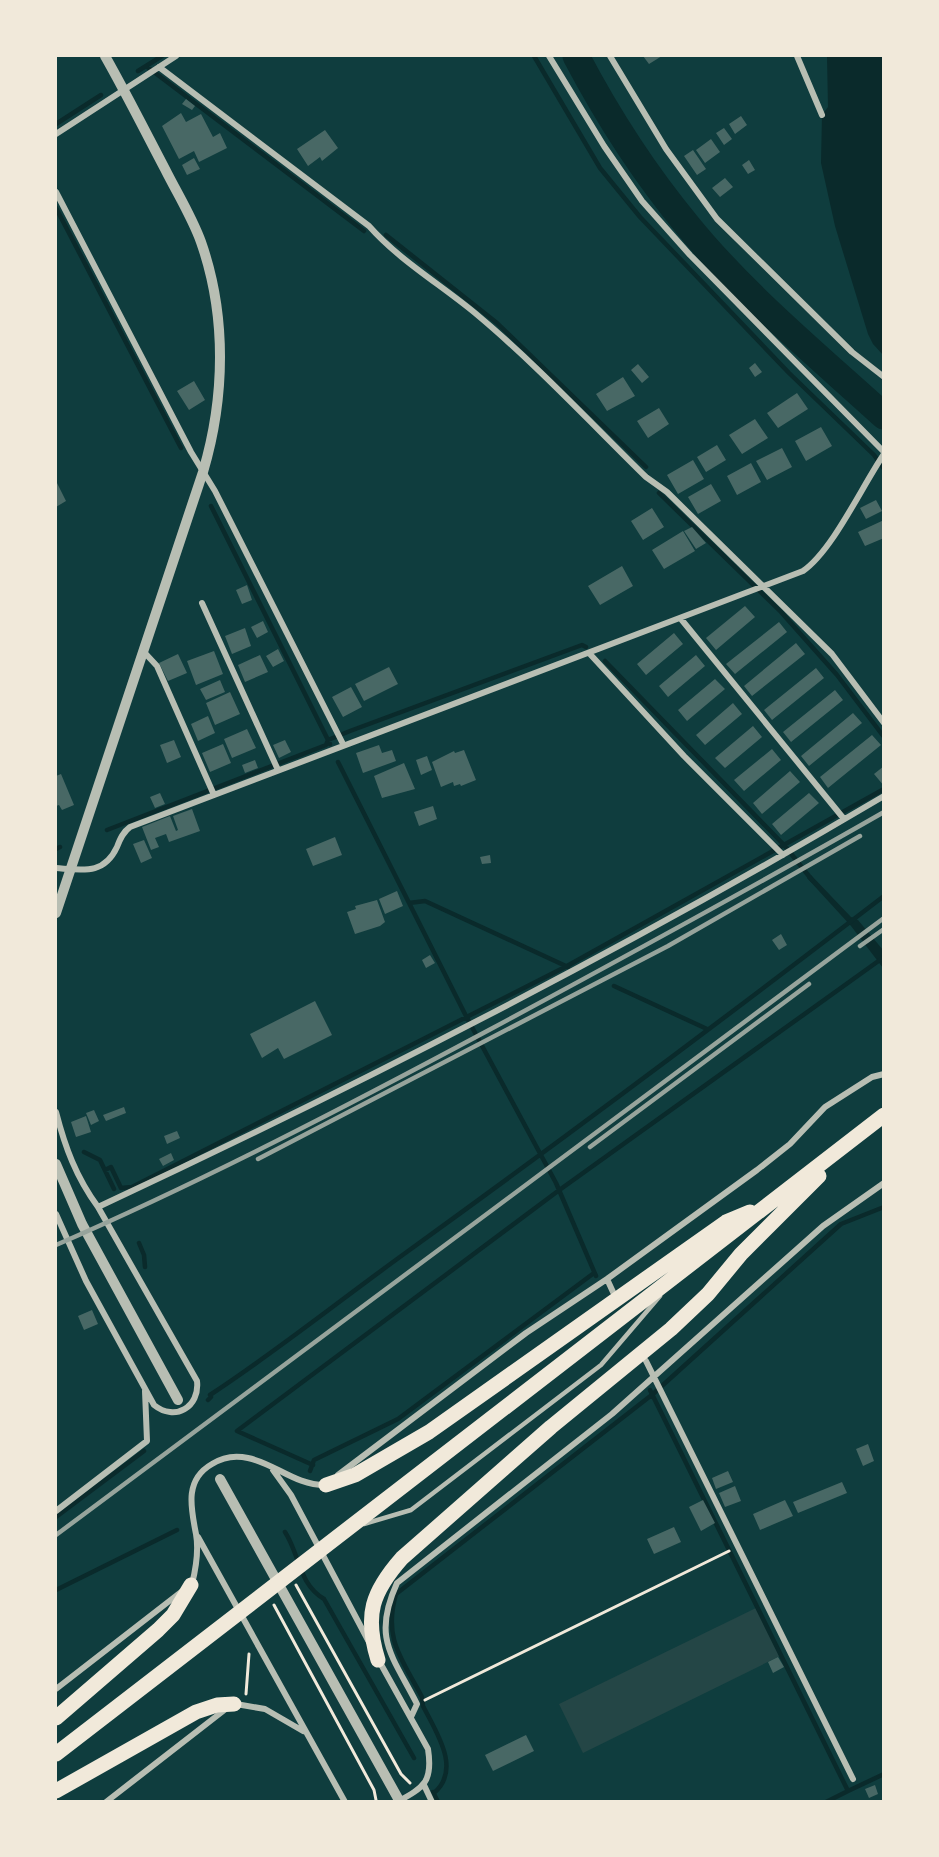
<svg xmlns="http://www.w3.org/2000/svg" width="939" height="1857" viewBox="0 0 939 1857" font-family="'Nunito Sans',sans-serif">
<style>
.green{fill:#244646}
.water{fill:#0a2a2b}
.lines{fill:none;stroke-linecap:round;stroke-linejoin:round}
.stream{stroke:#0a2a2b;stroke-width:4.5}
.river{stroke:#0a2a2b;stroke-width:27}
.building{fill:#486865}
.path{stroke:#f1e9da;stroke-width:3}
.service{stroke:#b8beb3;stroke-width:4.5}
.minor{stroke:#b8beb3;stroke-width:6}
.tertiary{stroke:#b8beb3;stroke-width:10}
.trunk{stroke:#f1e9da;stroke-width:15}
.rail{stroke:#97a49c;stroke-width:4.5}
</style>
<rect width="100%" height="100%" fill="#0f3d3e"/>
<path class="green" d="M 756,1608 L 780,1656 L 583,1753 L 559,1704 Z"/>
<path class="water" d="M 827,56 L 883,56 L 883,355 L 873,344 L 868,334 L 835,226 L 821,163 L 822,115 L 828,107 Z
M 811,875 L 851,917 L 858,920 L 883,950 L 883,968 L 851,926 L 807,878 Z"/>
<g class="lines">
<path class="stream" d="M 534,56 L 600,168 L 640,217 L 789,373 L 874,455 L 884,469
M 146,66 L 364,231
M 138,71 L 162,56
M 56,124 L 101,95
M 56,208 L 181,448
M 386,235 L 497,323 L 646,467
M 659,493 L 781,612 L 837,675 L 884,737
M 211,506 L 330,744
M 605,661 L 785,846 L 812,880
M 338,762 L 466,1016 L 556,1183 L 596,1276
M 107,830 L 326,745 L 328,740 L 350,731 L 582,645 L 586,647
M 56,849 L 60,847
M 409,903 L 425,901 L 568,967
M 614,986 L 707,1029
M 84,1152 L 100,1160 L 114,1189
M 105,1170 L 111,1167 L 121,1188 L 132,1187 L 567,966 L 884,789
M 139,1243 L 144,1255 L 145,1267
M 650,1390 L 848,1791 L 826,1802
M 208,1400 L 211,1397 L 210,1395 C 277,1351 339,1301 404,1254 C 566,1137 725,1018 884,896
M 313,1465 L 237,1431 L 558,1191 L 884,957
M 310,1471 L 314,1460 L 398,1419 L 594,1273
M 56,1517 L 144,1451
M 285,1532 C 300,1555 298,1583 324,1599 L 414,1758
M 56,1590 L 177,1530
M 848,1791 L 884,1774
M 433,1792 L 438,1802
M 434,1793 C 462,1769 436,1732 423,1706 L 422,1697 C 402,1659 383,1639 396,1594 L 653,1394 L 841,1224 L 884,1207"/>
<path class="river" d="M 576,56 C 608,117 644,173 688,226 C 745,296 817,355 884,416"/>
</g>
<path class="building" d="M 643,56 L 662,56 L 649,64 Z
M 186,99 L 195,106 L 192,110 L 182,104 Z
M 181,113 L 186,122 L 201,114 L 213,137 L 220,133 L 227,148 L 199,162 L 194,151 L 179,159 L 162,126 Z
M 741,116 L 747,125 L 735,134 L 729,124 Z
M 724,128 L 732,139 L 724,145 L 716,133 Z
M 325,130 L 338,148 L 322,161 L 320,157 L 308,166 L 297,149 Z
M 711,139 L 720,152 L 705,163 L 696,150 Z
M 693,150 L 706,169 L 697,175 L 684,156 Z
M 194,158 L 200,169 L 187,175 L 182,165 Z
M 749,160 L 755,170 L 748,174 L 742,165 Z
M 725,178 L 733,187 L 720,197 L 712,188 Z
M 755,363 L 762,372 L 755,377 L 749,368 Z
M 638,364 L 649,377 L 642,383 L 631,370 Z
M 623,377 L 635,396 L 607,411 L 596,394 Z
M 194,381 L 205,400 L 189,410 L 177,391 Z
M 797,393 L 808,409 L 778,428 L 767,413 Z
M 659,408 L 669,424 L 648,438 L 637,421 Z
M 755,419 L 768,438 L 742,454 L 729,435 Z
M 821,427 L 832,446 L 806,461 L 795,441 Z
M 717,445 L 726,460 L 706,472 L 697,457 Z
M 782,448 L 792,467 L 767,480 L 756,461 Z
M 693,460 L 704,479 L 678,494 L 667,475 Z
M 751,463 L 761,482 L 737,495 L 727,476 Z
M 56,481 L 66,501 L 56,507 Z
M 711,484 L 721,501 L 698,514 L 688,497 Z
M 876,500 L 882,511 L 866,519 L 860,508 Z
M 652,508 L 664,527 L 643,540 L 631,521 Z
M 884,520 L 884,538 L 865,546 L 858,532 Z
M 692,527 L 706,543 L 696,549 L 684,531 Z
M 683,531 L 695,551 L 664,569 L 652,550 Z
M 622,566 L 633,586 L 600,605 L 588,586 Z
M 247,585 L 252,600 L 242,604 L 236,590 Z
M 745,606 L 755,617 L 716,650 L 706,638 Z
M 263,621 L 268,632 L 257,638 L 251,627 Z
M 779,622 L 787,632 L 735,674 L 726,664 Z
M 245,628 L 251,646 L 232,654 L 225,636 Z
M 674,633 L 683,644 L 646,675 L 637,664 Z
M 796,643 L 805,654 L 752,696 L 744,686 Z
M 278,649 L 284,661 L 273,667 L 266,656 Z
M 214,651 L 223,674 L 196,685 L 187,661 Z
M 178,654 L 187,673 L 168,681 L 159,663 Z
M 260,655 L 268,672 L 245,682 L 238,665 Z
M 696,655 L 705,666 L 668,697 L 659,686 Z
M 389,667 L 398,684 L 364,701 L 355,684 Z
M 816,668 L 824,678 L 772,720 L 764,710 Z
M 715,679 L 725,689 L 687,721 L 678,710 Z
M 220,680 L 225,692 L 206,700 L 200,689 Z
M 351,687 L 362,707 L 343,717 L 332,697 Z
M 835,690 L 843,700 L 791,742 L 783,732 Z
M 230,692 L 240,714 L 215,725 L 206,703 Z
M 733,703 L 742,714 L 705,745 L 696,735 Z
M 853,713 L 862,723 L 809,766 L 801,756 Z
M 208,716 L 215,733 L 198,741 L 191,724 Z
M 753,726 L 762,737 L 725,768 L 715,758 Z
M 247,729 L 256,748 L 232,758 L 224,739 Z
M 872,735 L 881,745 L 828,788 L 820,777 Z
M 174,740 L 181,757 L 167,763 L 160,745 Z
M 285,740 L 291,752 L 279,758 L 273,745 Z
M 223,744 L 231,763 L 210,772 L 202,753 Z
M 379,745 L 382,753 L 392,750 L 396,761 L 363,773 L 356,753 Z
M 772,749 L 781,760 L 744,791 L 734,780 Z
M 464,750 L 476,780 L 461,786 L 460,784 L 454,786 L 453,782 L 441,787 L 432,762 L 454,751 L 455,753 Z
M 427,756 L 432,770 L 421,775 L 416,760 Z
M 255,760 L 258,768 L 245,773 L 242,765 Z
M 404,763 L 415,789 L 382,798 L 374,776 Z
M 884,766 L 884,786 L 874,774 Z
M 790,771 L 800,782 L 762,814 L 753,803 Z
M 61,774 L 74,805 L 62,810 L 59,805 L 56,806 L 56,776 Z
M 160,793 L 165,804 L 155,808 L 150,797 Z
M 809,793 L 819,803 L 781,835 L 772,824 Z
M 433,806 L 437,819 L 419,826 L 414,812 Z
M 192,809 L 200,831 L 169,842 L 166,834 L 155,838 L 159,847 L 151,850 L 142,827 L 170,816 L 176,831 L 178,830 L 173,816 Z
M 335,837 L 342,855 L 313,866 L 306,849 Z
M 144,840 L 152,858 L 141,863 L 133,844 Z
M 490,855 L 491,863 L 482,864 L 480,857 Z
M 397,891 L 403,906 L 385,914 L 379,899 Z
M 377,900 L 385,922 L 380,926 L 355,934 L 347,912 L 356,909 L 355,906 Z
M 781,934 L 787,945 L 779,950 L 772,940 Z
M 430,955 L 435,963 L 426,968 L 422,960 Z
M 315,1001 L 332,1035 L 284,1059 L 278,1048 L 262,1058 L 250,1034 Z
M 124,1107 L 126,1113 L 106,1121 L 103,1115 Z
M 94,1110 L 99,1121 L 91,1125 L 86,1113 Z
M 86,1116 L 91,1132 L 76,1137 L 71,1122 Z
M 177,1131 L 180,1138 L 167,1144 L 164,1136 Z
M 171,1153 L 174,1160 L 163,1166 L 159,1159 Z
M 92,1310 L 98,1324 L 84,1330 L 78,1316 Z
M 868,1444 L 874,1461 L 863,1466 L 856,1449 Z
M 728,1471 L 733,1482 L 716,1489 L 712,1478 Z
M 842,1482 L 847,1493 L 798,1513 L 793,1502 Z
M 735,1486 L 741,1501 L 725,1507 L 719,1493 Z
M 703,1500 L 715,1523 L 701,1531 L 689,1507 Z
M 785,1500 L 793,1516 L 760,1530 L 753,1514 Z
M 674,1527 L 681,1542 L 654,1554 L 647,1539 Z
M 778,1657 L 784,1667 L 773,1673 L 768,1662 Z
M 526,1735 L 534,1751 L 493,1771 L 485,1755 Z
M 875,1785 L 878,1794 L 869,1798 L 865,1789 Z"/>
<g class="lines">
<path class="path" d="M 296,1585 L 401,1774 L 410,1783
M 274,1605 L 374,1790 L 376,1800
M 246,1694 L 249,1654
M 425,1700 L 729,1551"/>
<path class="service" d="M 364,1524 L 411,1510 L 601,1365 L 660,1296"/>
<path class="minor" d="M 549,56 L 604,146 L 642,201 L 690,255 L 884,452
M 610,56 L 666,149 L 717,219 L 852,352 L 884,377
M 797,56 L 822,115
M 159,67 L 369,226 C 399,260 440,284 475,313 C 535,363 590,422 646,477 L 667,492 L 832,654 L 884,723
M 56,134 L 176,56
M 56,192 L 191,452 L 215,491 L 343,744
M 202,603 L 278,770
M 681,619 L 844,819
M 144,652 L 157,666 L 214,795
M 589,653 L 684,756 L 783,855
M 56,868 C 83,870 104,875 117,847 C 120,839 123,832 130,827 L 803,571 C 833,550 862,486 884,454
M 56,1112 C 65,1147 76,1177 98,1207 L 197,1381 C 200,1407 175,1422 154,1405 L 86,1281 L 56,1214
M 98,1207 C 366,1082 629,947 884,796
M 607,1279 L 613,1292
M 646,1361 L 853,1779
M 273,1470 L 291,1495 L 369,1642
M 338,1475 L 526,1333 L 607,1279 L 757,1170 L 790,1144 L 825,1107 L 872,1077 L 884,1074
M 56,1511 L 147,1441 L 145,1391
M 198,1537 L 345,1802
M 192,1584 C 196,1568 199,1551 196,1534 C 191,1508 184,1480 212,1464 C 223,1457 235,1455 248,1458 C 276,1464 295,1485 325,1485
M 378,1659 L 428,1749 C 433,1781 425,1787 397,1802
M 56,1689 L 181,1592
M 236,1704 L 265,1709 L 303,1731
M 411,1717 L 417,1704 C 392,1655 372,1638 397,1583 L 612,1414 L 823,1226 L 884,1183
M 424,1785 L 432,1802
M 106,1802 L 227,1708"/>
<path class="tertiary" d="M 56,913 L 203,472 C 225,398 227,316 201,242 C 192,217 177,193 165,169 C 145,131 126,93 105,56
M 56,1164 L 82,1224 L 178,1400
M 220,1479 L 400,1802"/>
<path class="trunk" d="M 326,1485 L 355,1475 L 429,1432 L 726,1222 L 750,1212
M 378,1660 C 364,1615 372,1592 402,1558 L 551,1427 L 671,1329 L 708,1294 L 741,1254 L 819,1176
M 56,1718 L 158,1630 L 173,1615 L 191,1585
M 56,1754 L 884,1115
M 56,1791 L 196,1712 L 217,1705 L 234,1704"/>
<path class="rail" d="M 860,946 L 884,929
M 590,1147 L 809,984
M 258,1159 L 668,946 L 860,836
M 56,1245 C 203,1181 347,1106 489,1030 C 621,959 753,887 884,812
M 56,1535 L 884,918"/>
</g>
<rect width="939" height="1857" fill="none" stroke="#f1e9da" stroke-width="114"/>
</svg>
